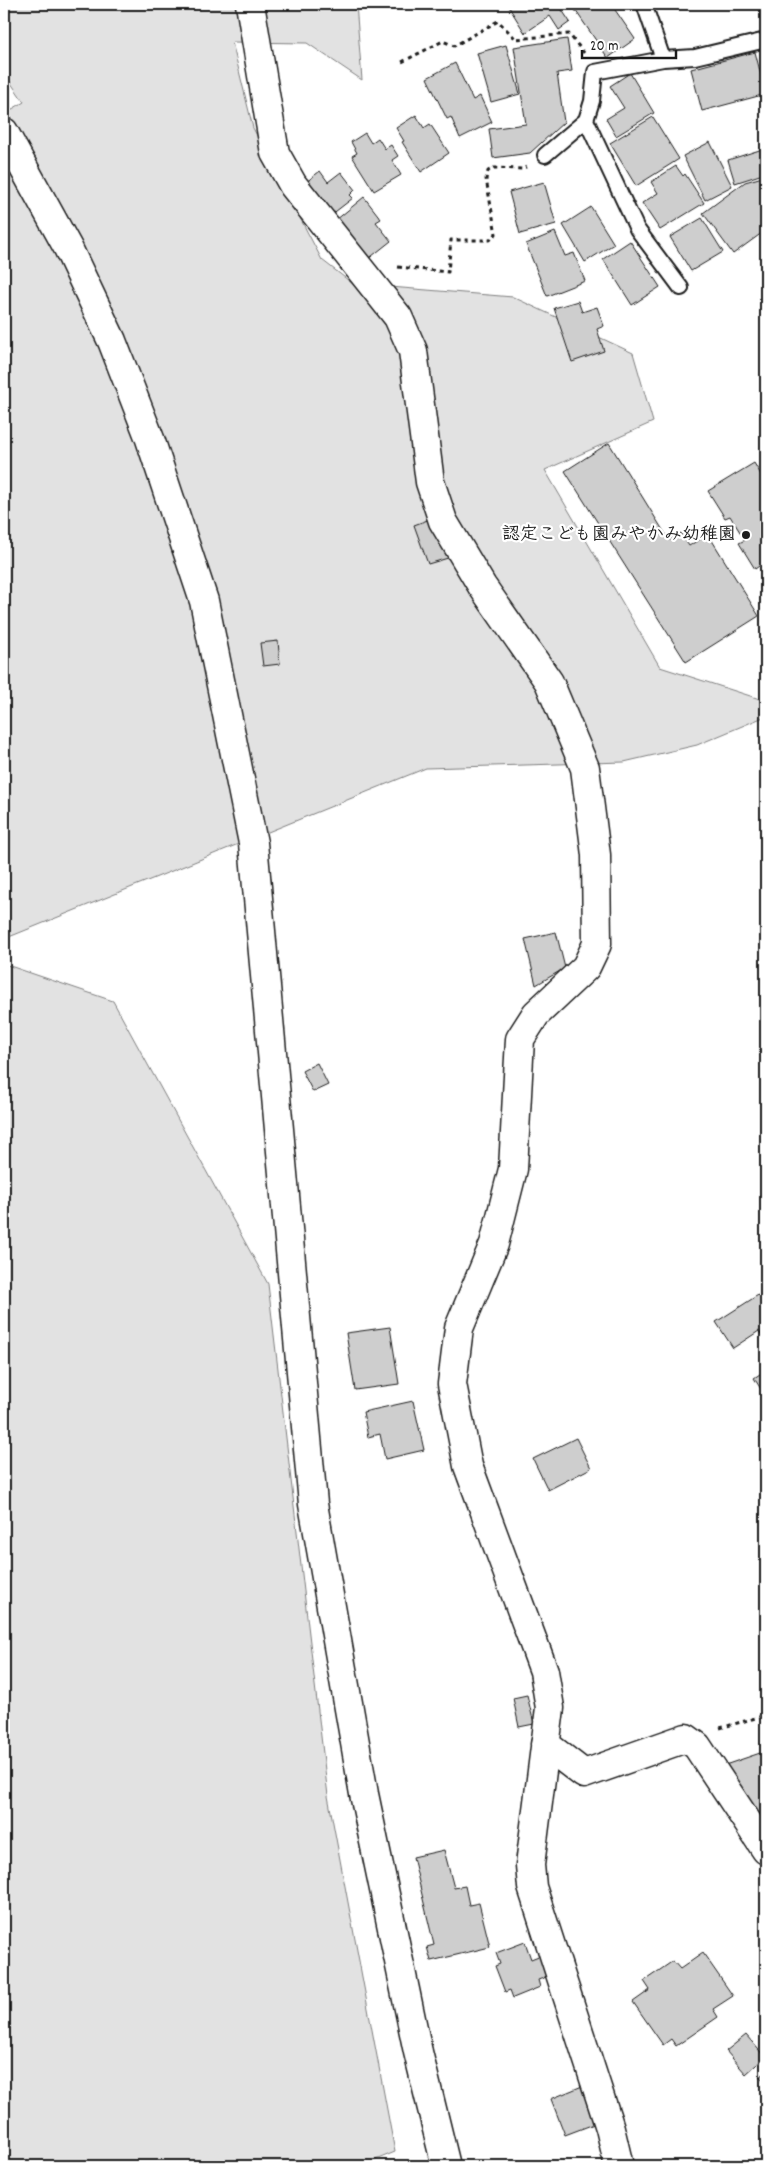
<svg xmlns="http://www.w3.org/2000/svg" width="770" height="2170" viewBox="0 0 770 2170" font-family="Dekko,'Klee One',sans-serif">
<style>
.green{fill:#e2e2e2;stroke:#7f7f7f}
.building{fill:#cecece;stroke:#1c1c1c}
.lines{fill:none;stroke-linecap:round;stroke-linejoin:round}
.lane-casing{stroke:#1c1c1c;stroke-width:18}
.street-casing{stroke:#1c1c1c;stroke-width:31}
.secondary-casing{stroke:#1c1c1c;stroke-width:31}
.path{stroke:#1c1c1c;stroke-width:3;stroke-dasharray:4 4;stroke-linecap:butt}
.lane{stroke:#fff;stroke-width:14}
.street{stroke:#fff;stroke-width:28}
.secondary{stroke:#fff;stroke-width:28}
.poi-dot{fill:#1c1c1c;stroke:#fff;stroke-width:2}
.labels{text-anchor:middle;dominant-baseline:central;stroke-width:4.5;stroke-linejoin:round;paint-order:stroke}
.poi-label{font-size:18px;font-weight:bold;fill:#1c1c1c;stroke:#fff;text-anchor:end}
</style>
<rect width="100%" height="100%" fill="#fff"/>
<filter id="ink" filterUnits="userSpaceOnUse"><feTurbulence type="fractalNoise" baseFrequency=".02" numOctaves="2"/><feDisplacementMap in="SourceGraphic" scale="10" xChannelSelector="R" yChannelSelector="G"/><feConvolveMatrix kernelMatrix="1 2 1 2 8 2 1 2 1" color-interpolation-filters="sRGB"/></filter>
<g filter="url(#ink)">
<path class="green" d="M 4,4 L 356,4 L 362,80 L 307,43 L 232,42 L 253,128 L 322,260 L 353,284 L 513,297 L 633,353 L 653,422 L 545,470 L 660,667 L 766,701 L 766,716 L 697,745 L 624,762 L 426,768 L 4,939 L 4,114 L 24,102 L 4,73 Z
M 4,964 L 113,1001 L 268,1284 L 328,1796 L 395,2152 L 361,2166 L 4,2166 Z"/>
<path class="building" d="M 507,4 L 558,4 L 570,22 L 559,30 L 550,16 L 525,33 Z
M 571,4 L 611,4 L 635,39 L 608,58 Z
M 567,39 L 572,71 L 557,73 L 564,122 L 530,153 L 493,158 L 489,129 L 526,124 L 514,47 Z
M 506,45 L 520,94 L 491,102 L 477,53 Z
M 755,52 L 766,94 L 702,111 L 691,69 Z
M 455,63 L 473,100 L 480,96 L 492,122 L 460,138 L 451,117 L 447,119 L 427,78 Z
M 630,73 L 654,113 L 616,136 L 606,119 L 624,108 L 610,86 Z
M 416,115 L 424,128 L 430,124 L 449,153 L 421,172 L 402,142 L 404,141 L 396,128 Z
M 653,117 L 679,159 L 636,186 L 610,143 Z
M 365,133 L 371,143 L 378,138 L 385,149 L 391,145 L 398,156 L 392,160 L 401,175 L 374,191 L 352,156 L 357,153 L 351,142 Z
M 710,142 L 732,186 L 705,200 L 683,156 Z
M 766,148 L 766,173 L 735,183 L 728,160 Z
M 676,166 L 683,176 L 685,174 L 704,203 L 660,230 L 642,203 L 658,193 L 651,182 Z
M 320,171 L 328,182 L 341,172 L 355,190 L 350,195 L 353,198 L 331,215 L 305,183 Z
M 766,176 L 766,230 L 733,254 L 703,213 L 745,182 Z
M 544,182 L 556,224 L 520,234 L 509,192 Z
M 364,197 L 381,219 L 376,222 L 391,241 L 367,260 L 336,220 Z
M 591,207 L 614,244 L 585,262 L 563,225 Z
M 702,218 L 723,252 L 691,271 L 670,237 Z
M 555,232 L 565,256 L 574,253 L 585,281 L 547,296 L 526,244 Z
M 630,241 L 660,287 L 632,305 L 603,259 Z
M 578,301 L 582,312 L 597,307 L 604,326 L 597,329 L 604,351 L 572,362 L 554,308 Z
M 609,443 L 669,540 L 681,533 L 689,546 L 708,534 L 759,616 L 686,662 L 565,471 Z
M 754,463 L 766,483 L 766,561 L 755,569 L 739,543 L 745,540 L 730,516 L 725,518 L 708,491 Z
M 433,518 L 448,558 L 428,564 L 414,525 Z
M 278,641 L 280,664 L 263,666 L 260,643 Z
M 556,932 L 565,968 L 536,985 L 525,939 Z
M 317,1063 L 328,1085 L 313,1092 L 302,1071 Z
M 766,1290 L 766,1343 L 759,1331 L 733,1348 L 716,1322 Z
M 390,1327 L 399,1384 L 355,1390 L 346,1333 Z
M 766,1370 L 766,1397 L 754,1378 Z
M 413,1401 L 424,1450 L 385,1459 L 380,1434 L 368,1437 L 363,1412 Z
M 576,1438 L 591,1468 L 548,1490 L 533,1459 Z
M 527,1695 L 534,1724 L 519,1727 L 513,1698 Z
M 766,1751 L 766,1827 L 725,1765 Z
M 444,1850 L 454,1888 L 465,1886 L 469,1905 L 479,1903 L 490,1947 L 431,1961 L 427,1947 L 434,1945 L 413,1857 Z
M 525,1942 L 531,1959 L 541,1955 L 549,1976 L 538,1980 L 540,1987 L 513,1998 L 510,1990 L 505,1992 L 495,1966 L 500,1964 L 496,1953 Z
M 703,1953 L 733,1996 L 713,2009 L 718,2017 L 676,2046 L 671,2039 L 663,2045 L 633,2002 L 650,1990 L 644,1981 L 673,1961 L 680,1969 Z
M 746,2035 L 765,2057 L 746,2074 L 726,2051 Z
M 766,2072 L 766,2085 L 760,2077 Z
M 587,2084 L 602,2121 L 565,2135 L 551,2099 Z"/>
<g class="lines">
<g class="lane-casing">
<path id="lane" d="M 644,4 L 663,59
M 586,120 L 637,229 L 681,288
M 545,155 L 586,120 L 592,101 L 595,72 L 663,59 L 695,57 L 766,40"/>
</g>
<g class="street-casing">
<path id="street" d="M 250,4 L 275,153 L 293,185 L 398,317 L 413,351 L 430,482 L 443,521 L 482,586 L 549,682 L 585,768 L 596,855 L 597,944 L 586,967 L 536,1014 L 520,1039 L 513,1169 L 494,1244 L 459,1328 L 452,1384 L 468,1466 L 544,1671 L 550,1708 L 530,1865 L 532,1887 L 610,2128 L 619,2166
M 545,1744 L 584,1774 L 686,1738 L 697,1746 L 766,1850"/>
</g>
<g class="secondary-casing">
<path id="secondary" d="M 4,132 L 68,248 L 112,341 L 150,439 L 204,601 L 253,843 L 313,1504 L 364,1794 L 418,2052 L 446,2166"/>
</g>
<path class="path" d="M 402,62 L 443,41 L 454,46 L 498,21 L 516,39 L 569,34 L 584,53
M 398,267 L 448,272 L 451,240 L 490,240 L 496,234 L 486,179 L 488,171 L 494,168 L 522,169 L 526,167
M 720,1728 L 766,1715"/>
<use href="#lane" class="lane"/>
<use href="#street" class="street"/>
<use href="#secondary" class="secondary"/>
</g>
</g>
<circle class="poi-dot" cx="746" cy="535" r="5"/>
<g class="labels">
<g class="poi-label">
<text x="736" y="535">認定こども園みやかみ幼稚園</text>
</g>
</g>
<rect width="770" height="2170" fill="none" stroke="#fff" stroke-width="20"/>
<rect x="10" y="10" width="750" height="2150" fill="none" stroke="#1c1c1c" stroke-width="2" filter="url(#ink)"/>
<path d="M582 50v8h94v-8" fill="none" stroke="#1c1c1c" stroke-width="2.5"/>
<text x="590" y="50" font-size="15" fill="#1c1c1c" stroke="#ffffff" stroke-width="4" paint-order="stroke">20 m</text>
</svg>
